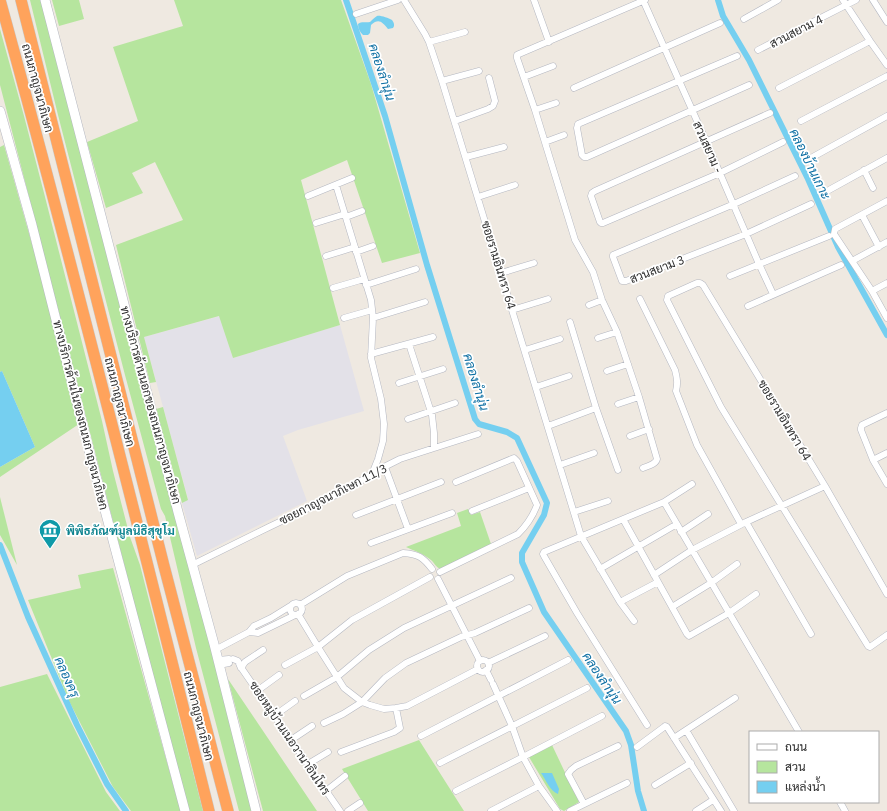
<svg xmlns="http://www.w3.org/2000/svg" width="887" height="811" viewBox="0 0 887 811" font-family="'IBM Plex Sans',Sarabun,sans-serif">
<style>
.industrial{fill:#e3e1e8}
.green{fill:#b6e59e}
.water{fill:#75cff0}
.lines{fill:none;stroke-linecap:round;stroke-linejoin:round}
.canal{stroke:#75cff0;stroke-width:6}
.street-casing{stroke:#b4b7c1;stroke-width:7}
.secondary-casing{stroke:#b4b7c1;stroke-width:10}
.highway-casing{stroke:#c9c9c9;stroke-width:12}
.street{stroke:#fff;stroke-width:6}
.secondary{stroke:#fff;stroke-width:9}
.highway{stroke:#ffa35c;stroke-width:11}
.labels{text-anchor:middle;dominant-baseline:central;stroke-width:3.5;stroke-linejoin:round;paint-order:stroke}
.street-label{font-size:12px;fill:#2e2e2e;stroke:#fff}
.culture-label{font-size:12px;font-weight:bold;fill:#0d838f;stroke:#fff;text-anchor:start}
.water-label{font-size:13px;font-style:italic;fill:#0d6fa3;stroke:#fff}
</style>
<rect width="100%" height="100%" fill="#efe9e1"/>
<path class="industrial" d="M 220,316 L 233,358 L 340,325 L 364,411 L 298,430 L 283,436 L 307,501 L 197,556 L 182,503 L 188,499 L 144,337 Z"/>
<path class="green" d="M 30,0 L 43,0 L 253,811 L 239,811 L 196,648 L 165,516 L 161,509 L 125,375 L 58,115 Z
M 52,0 L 79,0 L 84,19 L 59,26 Z
M 174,0 L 341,0 L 371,84 L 420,253 L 382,263 L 347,160 L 301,180 L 340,325 L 233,358 L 219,316 L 144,337 L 156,382 L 150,383 L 116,245 L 183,220 L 155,162 L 132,173 L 143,193 L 106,208 L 87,142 L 138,121 L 113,47 L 183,26 Z
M 0,29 L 24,116 L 44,193 L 102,421 L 113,471 L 130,537 L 140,565 L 203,811 L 188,811 L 0,85 Z
M 4,145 L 56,329 L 79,424 L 0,477 L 0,467 L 35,447 L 2,371 L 0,372 L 0,147 Z
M 163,407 L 188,500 L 182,503 L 156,409 Z
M 0,497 L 17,565 L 0,535 Z
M 468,509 L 471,515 L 480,512 L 491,544 L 441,569 C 435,567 435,563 431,560 C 424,554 415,551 406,547 L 461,526 L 457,513 Z
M 113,568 L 180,809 L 180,811 L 131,811 L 113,787 L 69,701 L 28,600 L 81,588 L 78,575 Z
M 47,674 L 106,792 L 120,811 L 0,811 L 0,687 Z
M 228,679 L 317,811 L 263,811 Z
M 419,740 L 464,811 L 368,811 L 342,769 Z
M 552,745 L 579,802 L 564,811 L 560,809 L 529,757 Z"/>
<path class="water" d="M 377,16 C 380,15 388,18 392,20 C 394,23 395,25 393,28 L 388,29 C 382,22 379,18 371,25 L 370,33 L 368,35 L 363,35 C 360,32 358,29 358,24 C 362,21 365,23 370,22 C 372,20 374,18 377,16 Z
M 2,371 L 35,447 L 0,467 L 0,372 Z
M 541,773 L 552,773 L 559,789 L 558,794 C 550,791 546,780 541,773 Z"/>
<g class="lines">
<path class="canal" d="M 346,0 L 385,116 L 427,265 L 475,419 L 479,424 L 507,432 L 517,438 L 547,503 L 544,515 L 522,553 L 522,562 L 544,612 L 626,731 L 631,745 L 638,791 L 644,811
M 718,0 L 723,16 L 749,60 L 808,179 L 838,247 L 887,335
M 0,545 L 28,617 L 77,725 L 107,784 L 126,811"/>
<g class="street-casing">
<path id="street" d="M 404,0 L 425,34 L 429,42 L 442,81 L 581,536 L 620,602 L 634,621
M 534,0 L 549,42
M 643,0 L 706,141 L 759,264 L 773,294
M 843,0 L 870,41 L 887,65
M 873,0 L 887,22
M 356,14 L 398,0
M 744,19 L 778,0
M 429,42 L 465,32
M 758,50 L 856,0
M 737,56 L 578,124 L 577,128 L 582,155 L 584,157 L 587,157 L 749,85
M 524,77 L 553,66
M 442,81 L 479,71
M 574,88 L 720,23
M 779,88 L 870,41
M 535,110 L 556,103
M 770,113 L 595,191 L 592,193 L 591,196 L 600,222 L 601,223 L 603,223 L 720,173 L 783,142
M 455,121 L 488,109 L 493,106 L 495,101 L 489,78
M 801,121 L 887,76
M 545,142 L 564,135
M 466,157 L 504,147
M 811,158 L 887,116
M 864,170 L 873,188
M 795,176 L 734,204 L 613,255 L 613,257 L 622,281 L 626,281 L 746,234 L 811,204
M 336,185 L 371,300 L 373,318 L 371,358 L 381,399 L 384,424 L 383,441 L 378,459 L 372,474
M 829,190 L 887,158
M 308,196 L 352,178
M 478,197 L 515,185
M 887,201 L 835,229 L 834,234 L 872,291 L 887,318
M 862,215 L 879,247
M 346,217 L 362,211
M 316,223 L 345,214
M 356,252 L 373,246
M 326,256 L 355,247
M 852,261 L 887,242
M 501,273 L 534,263
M 730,276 L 829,236
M 366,285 L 416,269
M 333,288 L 364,279
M 872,291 L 887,283
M 640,299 L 675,370 C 677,378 678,383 676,391 L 697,445 L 741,524
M 589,305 L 602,300
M 748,306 L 841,265
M 512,310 L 548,299
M 344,318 L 372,310
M 373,318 L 425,302
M 570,322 L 596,408 L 618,470
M 598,338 L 617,332
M 409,344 L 432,415 L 434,433 L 434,448
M 525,350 L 560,339
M 371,354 L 433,337
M 607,371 L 628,364
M 399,383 L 443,369
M 536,387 L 569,376
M 618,404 L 639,397
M 887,413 L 862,425 L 861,428 L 861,430 L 873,460 L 887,484
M 408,419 L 455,403
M 548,426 L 596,408
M 630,436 L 649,429
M 873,460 L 887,453
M 560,465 L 594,453
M 385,467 L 408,529
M 643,468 C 648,466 656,464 657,459 L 639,397 L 617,332 L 602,300 L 593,272 L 575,240 L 535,110 L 517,58 L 517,55 L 519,54 L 645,0
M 664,502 L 799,732
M 472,511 L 529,488
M 574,512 L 608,501
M 356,515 L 441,482
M 623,519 L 687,634 L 689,636 L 729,613 L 756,594
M 746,522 L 811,634
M 681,532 L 708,514
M 371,543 L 452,513
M 192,565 L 269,527 L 338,494 L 353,486 L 376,471 L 400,459 L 478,434
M 600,569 L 677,524
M 440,572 L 518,534 C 526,526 533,516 537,505 L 517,461 L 514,458 L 456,482
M 654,575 L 692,550 L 746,522 L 825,486
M 438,579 L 480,661
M 887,594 L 825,486 L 703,285 L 700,283 L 697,283 L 668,296 L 667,300 L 721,407 L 868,646 L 870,647 L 887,635
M 620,602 L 658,582
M290 609a6 6 0 1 1 12 0a6 6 0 1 1-12 0Z
M 300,605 L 347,576 L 403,553 C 418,554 423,557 432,569
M 672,607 L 711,583 L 737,564
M 298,614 L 318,647 L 344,688 L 362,702 L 370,705 L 384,709 L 396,708 L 407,706 L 478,669
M 249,632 L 254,626 L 271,618 L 292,605
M 215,650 L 249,632 L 258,633 L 295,615
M 233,659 L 238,661 L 240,666 L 340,811
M 218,660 L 229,659
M477 666a6 6 0 1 1 12 0a6 6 0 1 1-12 0Z
M 488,663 L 545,636
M 219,665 L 229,663
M 285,665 L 318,647 L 352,620 L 430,577
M 241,668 L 245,662 L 263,650
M 486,670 L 491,680
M 493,684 L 512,726 L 523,757 L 539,786 L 557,811
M 257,691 L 279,675
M 304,696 L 337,677 L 369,650 L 404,628 L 511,578
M 274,716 L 295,701
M 324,723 L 343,714 L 362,702 L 385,678 L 406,663 L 461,637 L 475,633 L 529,608
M 647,725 L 577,613 L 544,556 L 543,554 L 544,552 L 664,502 L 692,484
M 686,730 L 734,811
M 421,736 L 568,660
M 674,738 L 735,698
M 291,740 L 312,726
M 637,747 L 664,727 L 665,726 L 667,727 L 721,811
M 341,752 L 394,732 L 400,728 L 396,708
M 440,763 L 587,688
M 308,764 L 328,752
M 655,785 L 691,763
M 326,791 L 345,776
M 456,791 L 523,757 L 602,716
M 840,802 L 845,811
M 584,804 L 568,774 L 571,770 L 576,766 L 618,746
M 348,811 L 360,803
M 491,811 L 539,786
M 570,811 L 627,783
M 696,811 L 713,800"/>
</g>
<g class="secondary-casing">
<path id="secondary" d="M 45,0 L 178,512 L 214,644 L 256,811
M 0,111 L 32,225 L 90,454 L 185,811"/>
</g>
<g class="highway-casing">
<path id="highway" d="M 0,0 C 74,269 142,540 209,811
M 21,0 L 164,566 L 228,811"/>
</g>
<use href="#street" class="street"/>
<use href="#secondary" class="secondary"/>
<use href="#highway" class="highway"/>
</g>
<defs>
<g id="museum-pin" transform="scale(1.15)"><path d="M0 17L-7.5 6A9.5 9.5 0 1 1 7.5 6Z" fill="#0f9aa8" stroke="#fff"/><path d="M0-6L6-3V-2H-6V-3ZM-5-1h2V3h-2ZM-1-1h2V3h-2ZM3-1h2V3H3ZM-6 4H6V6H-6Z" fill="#fff"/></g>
</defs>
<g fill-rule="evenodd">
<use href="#museum-pin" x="50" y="530"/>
</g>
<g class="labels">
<g class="street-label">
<text transform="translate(796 31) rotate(-27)">สวนสยาม 4</text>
<text transform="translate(38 88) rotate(75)">ถนนกาญจนาภิเษก</text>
<text transform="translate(708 147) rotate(66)">สวนสยาม -</text>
<text transform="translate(499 265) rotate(73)">ซอยรามอินทรา 64</text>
<text transform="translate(657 269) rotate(-21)">สวนสยาม 3</text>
<text transform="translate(120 402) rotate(76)">ถนนกาญจนาภิเษก</text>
<text transform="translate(151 405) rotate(75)">ทางบริการด้านนอกของถนนกาญจนาภิเษก</text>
<text transform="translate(81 415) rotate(76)">ทางบริการด้านในของถนนกาญจนาภิเษก</text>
<text transform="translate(785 420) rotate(59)">ซอยรามอินทรา 64</text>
<text transform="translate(333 494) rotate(-27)">ซอยกาญจนาภิเษก 11/3</text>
<text transform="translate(199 716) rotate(76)">ถนนกาญจนาภิเษก</text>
<text transform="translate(290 738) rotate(56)">ซอยหมู่บ้านเนอวานาอินโทร</text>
</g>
<g class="culture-label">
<text x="66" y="530">พิพิธภัณฑ์มูลนิธิสุขุโม</text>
</g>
<g class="water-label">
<text transform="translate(382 72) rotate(72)">คลองลำนุ่น</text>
<text transform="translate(810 164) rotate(64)">คลองบ้านเกาะ</text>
<text transform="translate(476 382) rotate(73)">คลองลำนุ่น</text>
<text transform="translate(67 677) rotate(66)">คลองครุ</text>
<text transform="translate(602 678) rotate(56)">คลองลำนุ่น</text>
</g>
</g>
<rect x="749" y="731" width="130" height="72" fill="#ffffff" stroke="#ababab"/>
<rect x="757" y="744" width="20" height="6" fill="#ffffff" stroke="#ababab"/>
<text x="785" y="751" font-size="12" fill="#2e2e2e">ถนน</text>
<rect x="757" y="761" width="20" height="12" fill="#b6e59e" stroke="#ababab"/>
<text x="785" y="771" font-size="12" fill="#2e2e2e">สวน</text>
<rect x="757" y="781" width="20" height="12" fill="#75cff0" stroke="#ababab"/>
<text x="785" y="791" font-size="12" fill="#2e2e2e">แหล่งน้ำ</text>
</svg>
